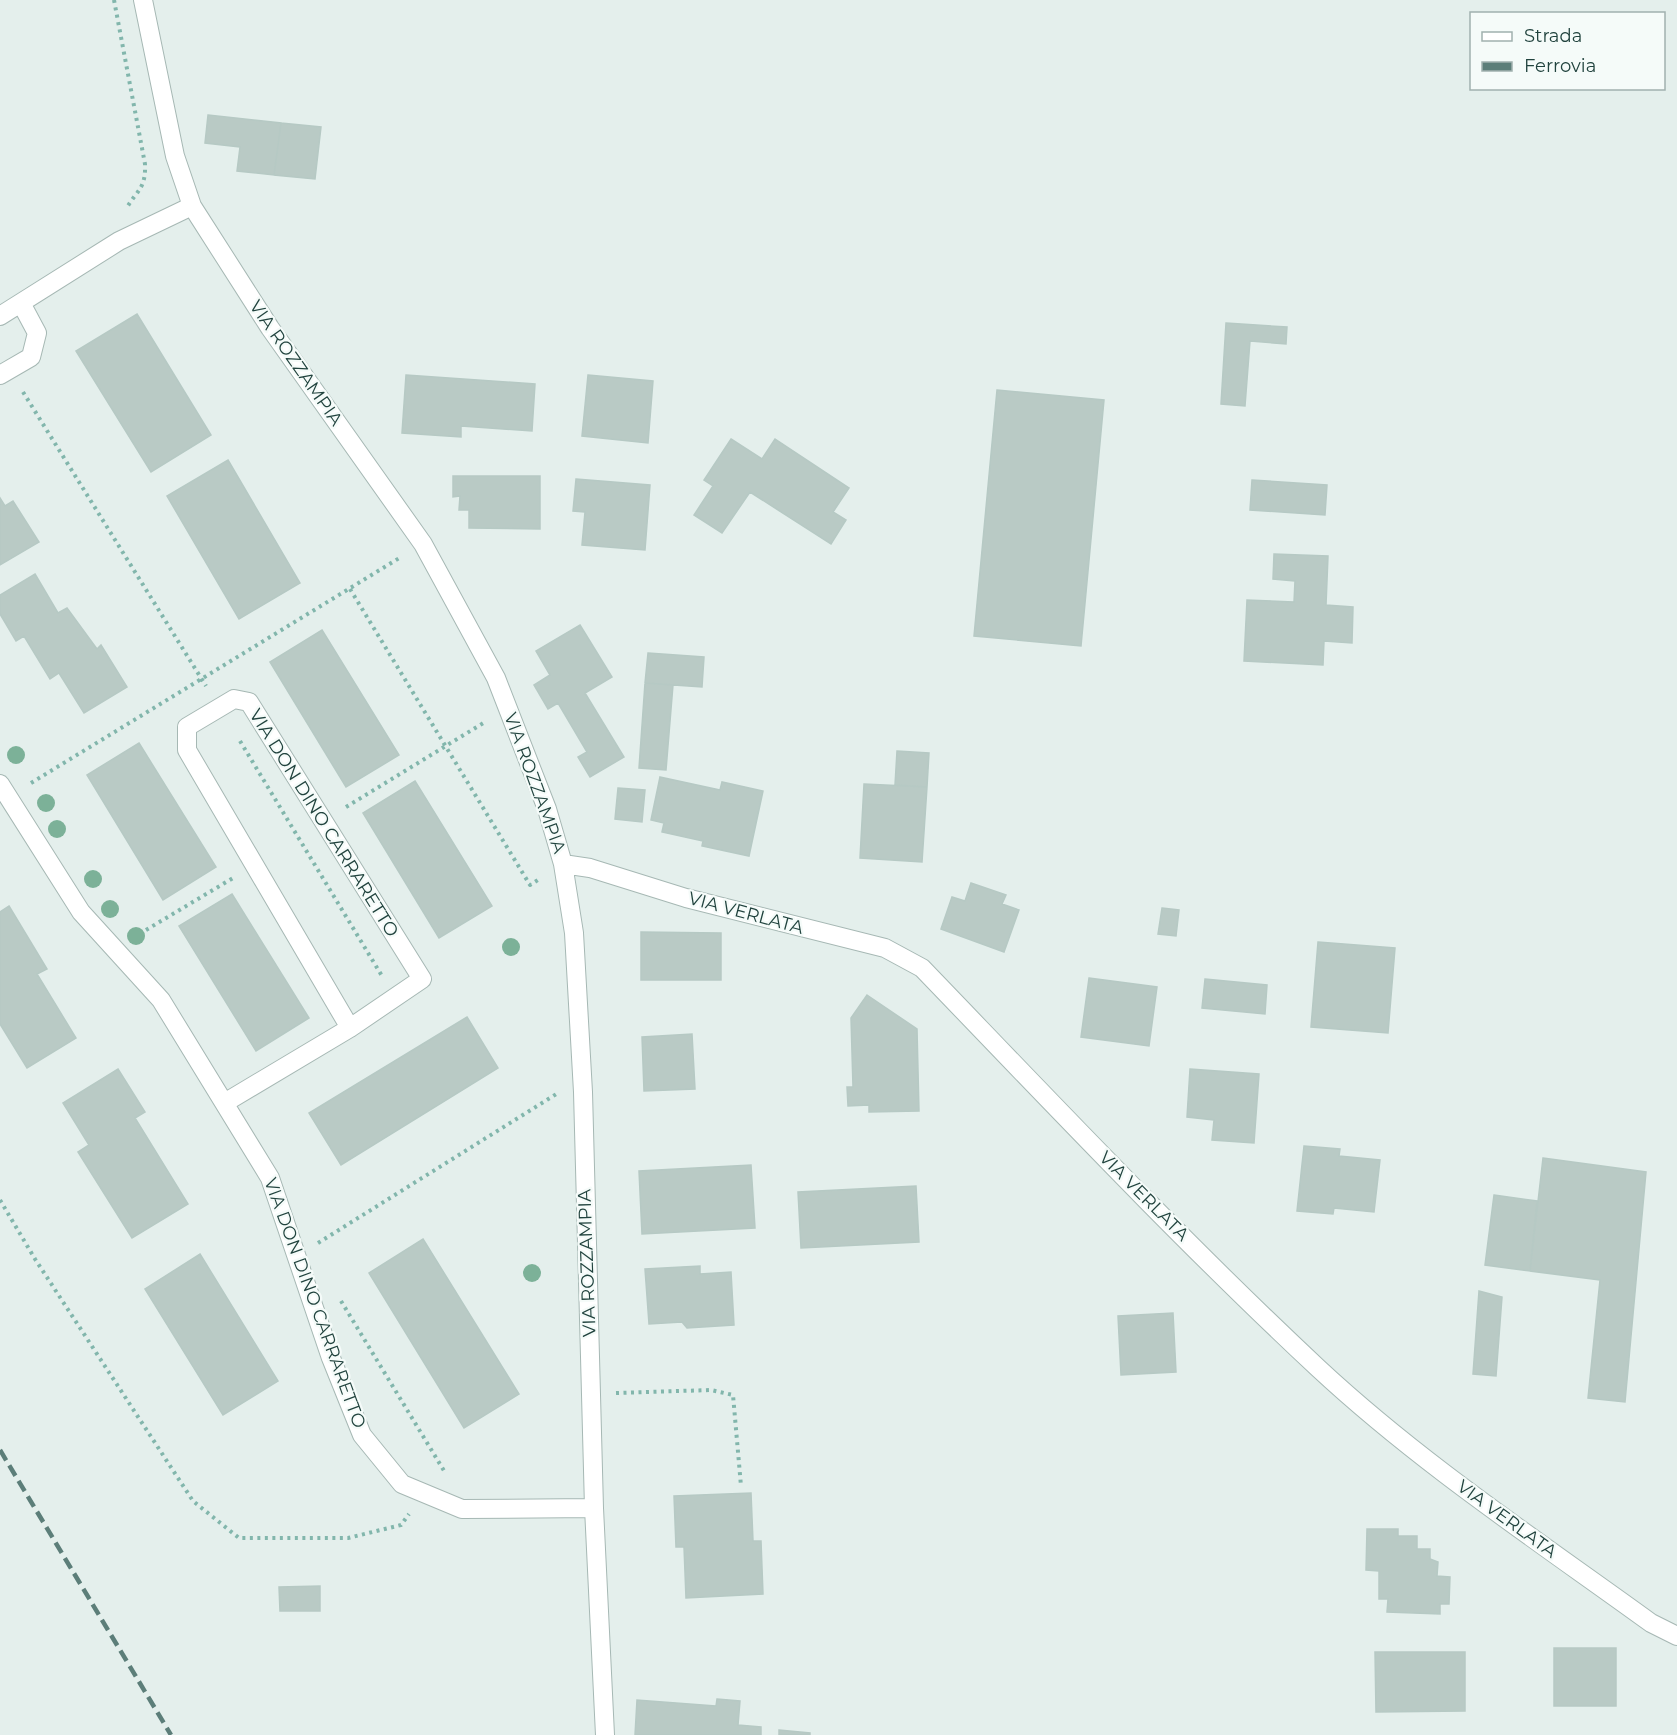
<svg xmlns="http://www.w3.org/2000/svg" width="1677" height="1735" viewBox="0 0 1677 1735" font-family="Montserrat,sans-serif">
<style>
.building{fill:#b9cac5;stroke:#b6c9c4;stroke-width:1.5}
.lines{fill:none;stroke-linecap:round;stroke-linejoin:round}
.street-casing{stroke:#a6b8b4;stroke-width:20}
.path{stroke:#82b6ac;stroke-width:4;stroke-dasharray:3 4.5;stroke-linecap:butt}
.street{stroke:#fff;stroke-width:18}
.rail{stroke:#5c7e79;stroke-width:4.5;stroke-dasharray:12 6;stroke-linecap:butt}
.tree{fill:#7cb198}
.labels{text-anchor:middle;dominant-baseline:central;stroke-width:4.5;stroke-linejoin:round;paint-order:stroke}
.street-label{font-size:18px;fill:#21433e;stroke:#f5fbf9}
</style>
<rect width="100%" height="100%" fill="#e4efec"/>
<path class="building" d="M 208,115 L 281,123 L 274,175 L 237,171 L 240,147 L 205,143 Z
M 281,123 L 321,127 L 315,179 L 274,175 Z
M 137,314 L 211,435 L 151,472 L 76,351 Z
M 1226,323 L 1287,327 L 1286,344 L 1250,341 L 1245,406 L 1221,404 Z
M 406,375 L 535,384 L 532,431 L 461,426 L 461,437 L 402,433 Z
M 588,375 L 653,381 L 648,443 L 582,436 Z
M 997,390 L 1104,400 L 1081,646 L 974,636 Z
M 731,439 L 762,459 L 775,439 L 849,488 L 833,512 L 846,520 L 831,544 L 750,492 L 722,533 L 694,515 L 713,486 L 704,480 Z
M 228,460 L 300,583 L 239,619 L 167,496 Z
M 453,476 L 540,476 L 540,529 L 469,528 L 469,510 L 459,510 L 460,496 L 453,497 Z
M 576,479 L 650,485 L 645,550 L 582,545 L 585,512 L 573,511 Z
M 1252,480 L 1327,485 L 1325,515 L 1250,510 Z
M 0,498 L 5,506 L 13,501 L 39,542 L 0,565 Z
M 1274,554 L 1328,556 L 1326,605 L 1353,607 L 1352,643 L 1324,641 L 1323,665 L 1244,661 L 1247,600 L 1294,602 L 1295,581 L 1273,579 Z
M 35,574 L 58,613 L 67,608 L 97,649 L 101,645 L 127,687 L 84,713 L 59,673 L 50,679 L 24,636 L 16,641 L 0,614 L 0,595 Z
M 580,625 L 612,677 L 585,693 L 624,757 L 590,777 L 578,757 L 587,752 L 558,703 L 548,709 L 534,685 L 550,675 L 536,651 Z
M 322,630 L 399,755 L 346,787 L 270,662 Z
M 648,653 L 704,657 L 702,687 L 645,683 Z
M 645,683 L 673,685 L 666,770 L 639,768 Z
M 139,743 L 216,867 L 163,900 L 87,775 Z
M 897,751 L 929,753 L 927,787 L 895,785 Z
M 660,777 L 720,790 L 722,782 L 763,791 L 749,856 L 702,846 L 703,841 L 662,832 L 664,823 L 651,820 Z
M 415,781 L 492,906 L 439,938 L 363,813 Z
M 864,784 L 927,787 L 922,862 L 860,858 Z
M 618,788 L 645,790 L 642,822 L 615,819 Z
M 971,883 L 1006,895 L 1002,904 L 1019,910 L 1004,952 L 941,929 L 952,897 L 965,901 Z
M 232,894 L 309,1018 L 256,1051 L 179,926 Z
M 9,906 L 47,969 L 37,974 L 76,1038 L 27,1068 L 0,1024 L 0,912 Z
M 1162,908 L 1179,910 L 1176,936 L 1158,934 Z
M 641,932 L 721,933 L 721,980 L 641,980 Z
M 1318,942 L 1395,948 L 1388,1033 L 1311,1027 Z
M 1089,978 L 1157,987 L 1149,1046 L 1081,1037 Z
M 1205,979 L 1267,985 L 1265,1014 L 1202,1008 Z
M 867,995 L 917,1029 L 919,1111 L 869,1112 L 869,1105 L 848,1106 L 847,1087 L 853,1087 L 851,1018 Z
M 467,1017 L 498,1068 L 341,1165 L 309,1113 Z
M 692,1034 L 695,1089 L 644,1091 L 642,1037 Z
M 118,1069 L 145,1112 L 135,1118 L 188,1204 L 132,1238 L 78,1152 L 89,1145 L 63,1103 Z
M 1190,1069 L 1259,1074 L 1254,1143 L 1212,1140 L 1214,1120 L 1187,1117 Z
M 1304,1146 L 1340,1149 L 1339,1156 L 1380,1160 L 1374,1212 L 1334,1208 L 1333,1214 L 1297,1211 Z
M 1543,1158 L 1646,1172 L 1625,1402 L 1588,1398 L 1600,1280 L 1530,1271 Z
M 751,1165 L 755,1228 L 642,1234 L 639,1171 Z
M 916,1186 L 919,1242 L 801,1248 L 798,1192 Z
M 1494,1195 L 1537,1201 L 1530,1271 L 1485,1265 Z
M 423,1239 L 519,1394 L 464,1428 L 369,1273 Z
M 200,1254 L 278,1381 L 223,1415 L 145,1289 Z
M 700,1266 L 700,1274 L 731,1272 L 734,1325 L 687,1328 L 682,1322 L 649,1324 L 645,1269 Z
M 1479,1291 L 1502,1297 L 1496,1376 L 1473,1374 Z
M 1173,1313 L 1176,1372 L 1121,1375 L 1118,1316 Z
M 751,1493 L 753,1541 L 761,1541 L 763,1594 L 686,1598 L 684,1547 L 676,1547 L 674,1496 Z
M 1367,1529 L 1398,1529 L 1398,1536 L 1417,1536 L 1417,1549 L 1430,1549 L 1430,1559 L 1438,1562 L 1437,1576 L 1450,1577 L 1449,1604 L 1440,1604 L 1440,1614 L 1387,1612 L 1388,1599 L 1379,1599 L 1379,1571 L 1366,1570 Z
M 320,1586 L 320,1611 L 280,1611 L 279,1587 Z
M 1554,1648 L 1616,1648 L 1616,1706 L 1554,1706 Z
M 1375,1652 L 1465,1652 L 1465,1711 L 1376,1712 Z
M 717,1699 L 740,1701 L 738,1725 L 761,1727 L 761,1735 L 635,1735 L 637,1700 L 716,1706 Z
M 779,1730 L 810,1733 L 810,1735 L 779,1735 Z"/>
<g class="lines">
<g class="street-casing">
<path id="street" d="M 143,0 L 175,156 L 192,206 L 270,328 L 423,544 L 496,678 L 547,809 L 563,864 L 574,933 L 583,1092 L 594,1508 L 605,1735
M 0,316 L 119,241 L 192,206
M 0,375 L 31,357 L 37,333 L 21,303
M 0,784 L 81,912 L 161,1000 L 270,1178 L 331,1358 L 362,1435 L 402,1484 L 462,1509 L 594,1508
M 563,864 L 590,868 L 686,898 L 885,948 L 922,968 C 1052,1103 1181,1240 1318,1368 C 1420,1463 1538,1541 1651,1623 L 1677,1636
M 226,1102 L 350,1028 L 422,979 L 249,702 L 234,699 L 187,727 L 187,750 L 350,1028"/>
</g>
<path class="path" d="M 114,0 L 145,164 C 146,189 137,190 126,209
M 23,392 L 206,686
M 350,589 L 530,885 L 541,878
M 240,741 L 382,976
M 31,783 L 401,557
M 346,807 L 485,722
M 146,930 L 233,878
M 0,1200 L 35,1259 L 193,1501 L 239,1538 L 348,1538 L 401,1525 L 409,1514
M 318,1243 L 558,1093
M 341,1301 L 446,1474
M 616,1393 L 711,1390 L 733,1395 L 741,1486"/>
<use href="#street" class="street"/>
<path class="rail" d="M 0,1450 L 171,1735"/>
</g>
<g class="tree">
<circle cx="16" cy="755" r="9"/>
<circle cx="46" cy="803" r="9"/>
<circle cx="57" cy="829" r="9"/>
<circle cx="93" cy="879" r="9"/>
<circle cx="110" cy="909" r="9"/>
<circle cx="136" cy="936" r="9"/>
<circle cx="511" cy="947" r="9"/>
<circle cx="532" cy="1273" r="9"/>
</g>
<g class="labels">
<g class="street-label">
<text transform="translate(296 363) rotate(55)">VIA ROZZAMPIA</text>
<text transform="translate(535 783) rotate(70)">VIA ROZZAMPIA</text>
<text transform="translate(324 823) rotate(58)">VIA DON DINO CARRARETTO</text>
<text transform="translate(746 913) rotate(15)">VIA VERLATA</text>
<text transform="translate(1144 1196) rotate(45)">VIA VERLATA</text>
<text transform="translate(587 1263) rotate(-92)">VIA ROZZAMPIA</text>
<text transform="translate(315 1303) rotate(70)">VIA DON DINO CARRARETTO</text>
<text transform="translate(1507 1519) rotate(36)">VIA VERLATA</text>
</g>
</g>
<rect x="1470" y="12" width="195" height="78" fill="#f5fbf9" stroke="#a0b1ae" stroke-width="1.5"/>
<rect x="1482" y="32" width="30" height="9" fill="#ffffff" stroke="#a0b1ae" stroke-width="1.5"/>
<text x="1524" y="42" font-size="18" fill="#21433e">Strada</text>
<rect x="1482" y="62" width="30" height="9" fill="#5c7e79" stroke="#a0b1ae" stroke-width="1.5"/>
<text x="1524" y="72" font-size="18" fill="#21433e">Ferrovia</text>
</svg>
